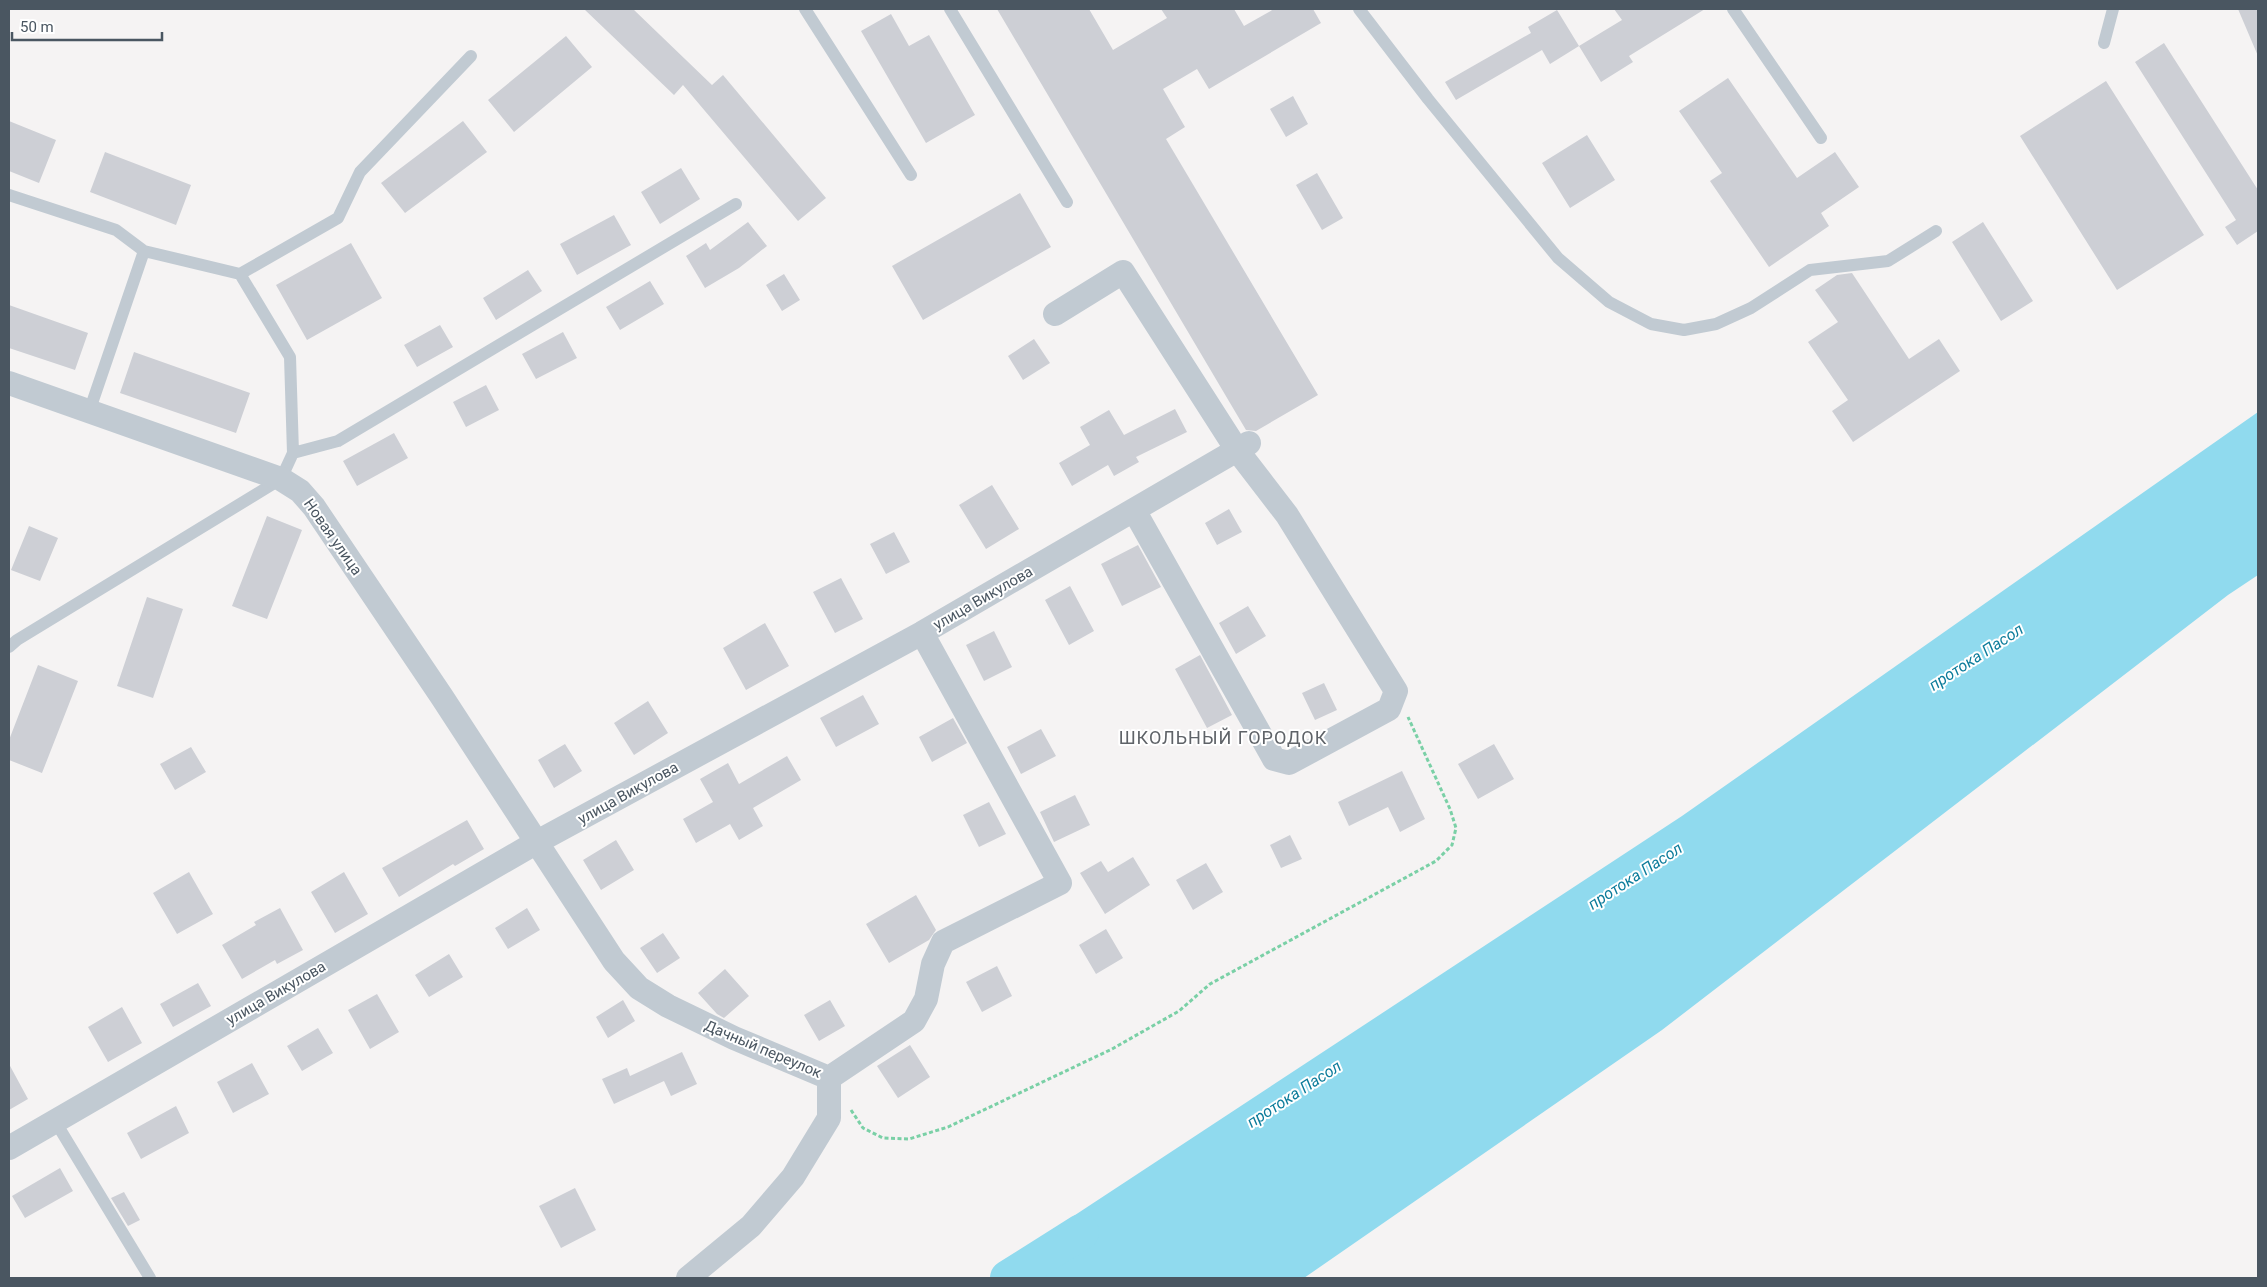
<svg xmlns="http://www.w3.org/2000/svg" width="2267" height="1287" viewBox="0 0 2267 1287" font-family="Roboto,sans-serif">
<style>
.water{fill:#90daee}
.lines{fill:none;stroke-linecap:round;stroke-linejoin:round}
.river{stroke:#90daee;stroke-width:36}
.building{fill:#cdcfd5}
.path{stroke:#7ad0a6;stroke-width:3;stroke-dasharray:4 2.5;stroke-linecap:butt}
.service{stroke:#c1cad2;stroke-width:12}
.minor{stroke:#c1cad2;stroke-width:24}
.labels{text-anchor:middle;dominant-baseline:central;stroke-width:4;stroke-linejoin:round;paint-order:stroke}
.street-label{font-size:15px;fill:#4a5661;stroke:#fff}
.water-label{font-size:16px;font-style:italic;fill:#0c7c9b;stroke:#fff}
.quarter-label{font-size:18px;letter-spacing:1px;fill:#5f6368;stroke:#fff}
</style>
<rect width="100%" height="100%" fill="#f5f3f3"/>
<path class="water" d="M 2258,412 L 2258,575 L 2228,595 L 1662,1030 L 1304,1278 L 1023,1278 L 1069,1219 L 1682,816 Z"/>
<g class="lines">
<path class="river" d="M 1008,1278 L 1081,1232"/>
</g>
<path class="building" d="M 584,9 L 633,9 L 712,85 L 723,75 L 826,198 L 798,221 L 683,85 L 674,95 Z
M 997,9 L 1089,9 L 1113,50 L 1167,18 L 1161,9 L 1234,9 L 1244,26 L 1274,9 L 1313,9 L 1321,23 L 1209,89 L 1197,69 L 1163,89 L 1185,127 L 1166,139 L 1318,395 L 1256,431 L 1246,430 Z
M 1614,9 L 1705,9 L 1629,56 L 1633,62 L 1601,82 L 1579,46 L 1622,20 Z
M 2238,9 L 2258,9 L 2258,56 Z
M 1557,10 L 1579,46 L 1550,64 L 1542,50 L 1456,100 L 1445,82 L 1531,33 L 1528,27 Z
M 891,14 L 909,46 L 929,35 L 975,115 L 926,143 L 861,31 Z
M 566,36 L 592,67 L 514,132 L 488,100 Z
M 2164,43 L 2258,190 L 2258,231 L 2237,245 L 2225,227 L 2236,220 L 2135,62 Z
M 1728,78 L 1797,178 L 1835,152 L 1859,187 L 1821,213 L 1829,226 L 1769,267 L 1710,181 L 1722,173 L 1679,111 Z
M 2106,81 L 2204,235 L 2117,290 L 2020,136 Z
M 1293,96 L 1308,124 L 1286,137 L 1270,109 Z
M 9,121 L 56,140 L 39,183 L 9,171 Z
M 463,121 L 487,152 L 405,213 L 381,183 Z
M 1587,135 L 1615,180 L 1570,208 L 1542,163 Z
M 105,152 L 191,185 L 176,225 L 90,192 Z
M 681,168 L 700,199 L 660,224 L 641,192 Z
M 1317,173 L 1343,218 L 1322,230 L 1296,185 Z
M 1020,193 L 1051,247 L 923,320 L 892,266 Z
M 614,215 L 631,245 L 577,275 L 560,244 Z
M 748,222 L 767,246 L 739,268 L 705,288 L 686,256 L 706,243 L 710,250 Z
M 1983,222 L 2033,301 L 2001,321 L 1952,242 Z
M 351,243 L 382,298 L 307,340 L 276,285 Z
M 528,270 L 542,291 L 496,320 L 483,298 Z
M 1852,273 L 1909,359 L 1939,339 L 1960,371 L 1853,442 L 1832,411 L 1848,400 L 1808,342 L 1838,322 L 1815,290 L 1837,275 Z
M 784,274 L 800,300 L 782,311 L 766,285 Z
M 650,281 L 664,304 L 620,330 L 606,307 Z
M 9,305 L 88,333 L 75,370 L 9,348 Z
M 440,325 L 453,347 L 417,367 L 404,345 Z
M 563,332 L 577,358 L 536,379 L 522,354 Z
M 1034,339 L 1050,363 L 1023,380 L 1008,356 Z
M 134,352 L 250,393 L 236,433 L 120,393 Z
M 486,385 L 499,410 L 466,427 L 453,402 Z
M 1175,409 L 1187,432 L 1136,457 L 1139,462 L 1114,476 L 1108,465 L 1072,486 L 1059,463 L 1090,445 L 1080,427 L 1109,410 L 1124,435 Z
M 394,433 L 408,458 L 357,486 L 343,461 Z
M 992,485 L 1019,529 L 986,549 L 959,505 Z
M 1229,509 L 1242,532 L 1217,545 L 1205,523 Z
M 267,516 L 302,530 L 267,619 L 232,606 Z
M 29,526 L 58,538 L 40,581 L 11,570 Z
M 894,532 L 910,562 L 886,574 L 870,544 Z
M 1138,545 L 1161,587 L 1122,606 L 1101,564 Z
M 841,578 L 863,619 L 835,633 L 813,592 Z
M 1070,586 L 1094,631 L 1069,645 L 1045,600 Z
M 147,597 L 183,609 L 153,698 L 117,686 Z
M 1248,606 L 1266,636 L 1236,654 L 1219,623 Z
M 765,623 L 789,666 L 746,690 L 723,648 Z
M 994,631 L 1012,667 L 984,681 L 966,645 Z
M 1200,655 L 1232,715 L 1207,728 L 1175,669 Z
M 38,665 L 78,681 L 42,773 L 9,760 L 9,740 Z
M 1324,683 L 1337,710 L 1315,720 L 1302,693 Z
M 863,695 L 879,724 L 836,747 L 820,718 Z
M 648,701 L 668,733 L 634,755 L 614,723 Z
M 953,718 L 967,743 L 932,762 L 919,737 Z
M 1041,729 L 1056,756 L 1021,774 L 1007,747 Z
M 565,744 L 582,771 L 554,788 L 538,760 Z
M 1494,744 L 1514,779 L 1478,799 L 1458,764 Z
M 191,747 L 206,772 L 175,790 L 160,764 Z
M 787,756 L 801,780 L 753,808 L 763,826 L 739,840 L 730,824 L 696,843 L 683,819 L 713,802 L 700,779 L 728,763 L 739,784 Z
M 1402,771 L 1425,819 L 1400,832 L 1388,807 L 1349,826 L 1338,802 Z
M 1075,795 L 1090,825 L 1054,842 L 1040,812 Z
M 989,802 L 1006,834 L 979,847 L 963,815 Z
M 467,820 L 484,849 L 455,866 L 453,864 L 399,897 L 382,868 Z
M 1290,835 L 1302,859 L 1281,868 L 1270,845 Z
M 616,840 L 634,870 L 601,890 L 583,860 Z
M 1133,857 L 1150,885 L 1105,914 L 1080,873 L 1101,861 L 1108,872 Z
M 1206,863 L 1223,892 L 1193,910 L 1176,880 Z
M 189,872 L 213,914 L 177,934 L 153,893 Z
M 344,872 L 368,914 L 335,933 L 311,892 Z
M 916,895 L 936,930 L 929,940 L 889,963 L 866,924 Z
M 280,908 L 303,950 L 277,964 L 275,960 L 242,979 L 222,945 L 256,925 L 254,922 Z
M 527,908 L 540,930 L 508,949 L 495,928 Z
M 1106,929 L 1123,958 L 1096,974 L 1079,945 Z
M 663,933 L 680,958 L 657,973 L 640,948 Z
M 449,954 L 463,977 L 429,997 L 415,975 Z
M 997,966 L 1012,996 L 982,1012 L 966,982 Z
M 725,969 L 749,996 L 724,1018 L 717,1014 L 698,993 Z
M 198,983 L 211,1006 L 173,1027 L 160,1004 Z
M 377,994 L 399,1032 L 370,1049 L 348,1010 Z
M 623,1000 L 635,1021 L 608,1038 L 596,1017 Z
M 830,1000 L 845,1026 L 819,1041 L 804,1015 Z
M 122,1007 L 142,1043 L 108,1062 L 88,1027 Z
M 318,1028 L 333,1053 L 302,1071 L 287,1046 Z
M 910,1045 L 930,1077 L 898,1098 L 877,1066 Z
M 682,1052 L 697,1084 L 671,1096 L 664,1081 L 614,1104 L 602,1079 L 627,1068 L 630,1076 Z
M 252,1063 L 269,1094 L 233,1113 L 217,1082 Z
M 9,1064 L 28,1099 L 9,1110 Z
M 176,1106 L 189,1133 L 141,1159 L 127,1133 Z
M 60,1168 L 73,1191 L 25,1218 L 12,1196 Z
M 575,1188 L 596,1230 L 561,1248 L 539,1206 Z
M 124,1192 L 140,1220 L 128,1226 L 111,1198 Z"/>
<g class="lines">
<path class="path" d="M 851,1110 L 863,1128 L 883,1138 L 909,1139 L 948,1127 L 1112,1049 L 1179,1011 L 1210,984 L 1436,861 L 1452,845 L 1456,828 L 1450,809 L 1408,717"/>
<path class="service" d="M 805,9 L 911,175
M 950,9 L 1067,202
M 1359,9 L 1428,99 L 1558,258 L 1609,302 L 1651,324 L 1684,330 L 1716,324 L 1751,308 L 1810,270 L 1888,261 L 1936,231
M 1733,9 L 1821,138
M 2104,43 L 2113,9
M 9,195 L 116,230 L 144,251 L 240,274 L 290,357 L 293,453
M 240,274 L 338,218 L 360,172 L 471,56
M 89,412 L 144,251
M 9,647 L 17,640 L 281,479 L 293,453 L 338,441 L 736,204
M 55,1121 L 150,1278"/>
<path class="minor" d="M 1055,314 L 1123,272 L 1237,450 L 1287,515 L 1396,691 L 1389,709 L 1289,763 L 1274,759 L 1134,510
M 9,383 L 281,479 L 300,491 L 314,507 L 442,697 L 614,961 L 639,988 L 668,1006 L 734,1038 L 829,1078 L 914,1021 L 926,999 L 933,964 L 943,942 L 1060,883 L 922,633
M 9,1148 L 537,842 L 922,633 L 1249,443
M 688,1278 L 751,1226 L 793,1177 L 829,1118 L 829,1078"/>
</g>
<g class="labels">
<g class="street-label">
<text transform="translate(333 537) rotate(55)">Новая улица</text>
<text transform="translate(983 598) rotate(-30)">улица Викулова</text>
<text transform="translate(628 793) rotate(-29)">улица Викулова</text>
<text transform="translate(276 993) rotate(-30)">улица Викулова</text>
<text transform="translate(763 1049) rotate(23)">Дачный переулок</text>
</g>
<g class="water-label">
<text transform="translate(1976 657) rotate(-33)">протока Пасол</text>
<text transform="translate(1635 876) rotate(-33)">протока Пасол</text>
<text transform="translate(1294 1094) rotate(-33)">протока Пасол</text>
</g>
<g class="quarter-label">
<text x="1223" y="737">ШКОЛЬНЫЙ ГОРОДОК</text>
</g>
</g>
<rect width="2267" height="1287" fill="none" stroke="#4a5661" stroke-width="20"/>
<path d="M12 32v8h150v-8" fill="none" stroke="#4a5661" stroke-width="2.5"/>
<text x="20" y="32" font-size="15" fill="#4a5661" stroke="#ffffff" stroke-width="4" paint-order="stroke">50 m</text>
</svg>
